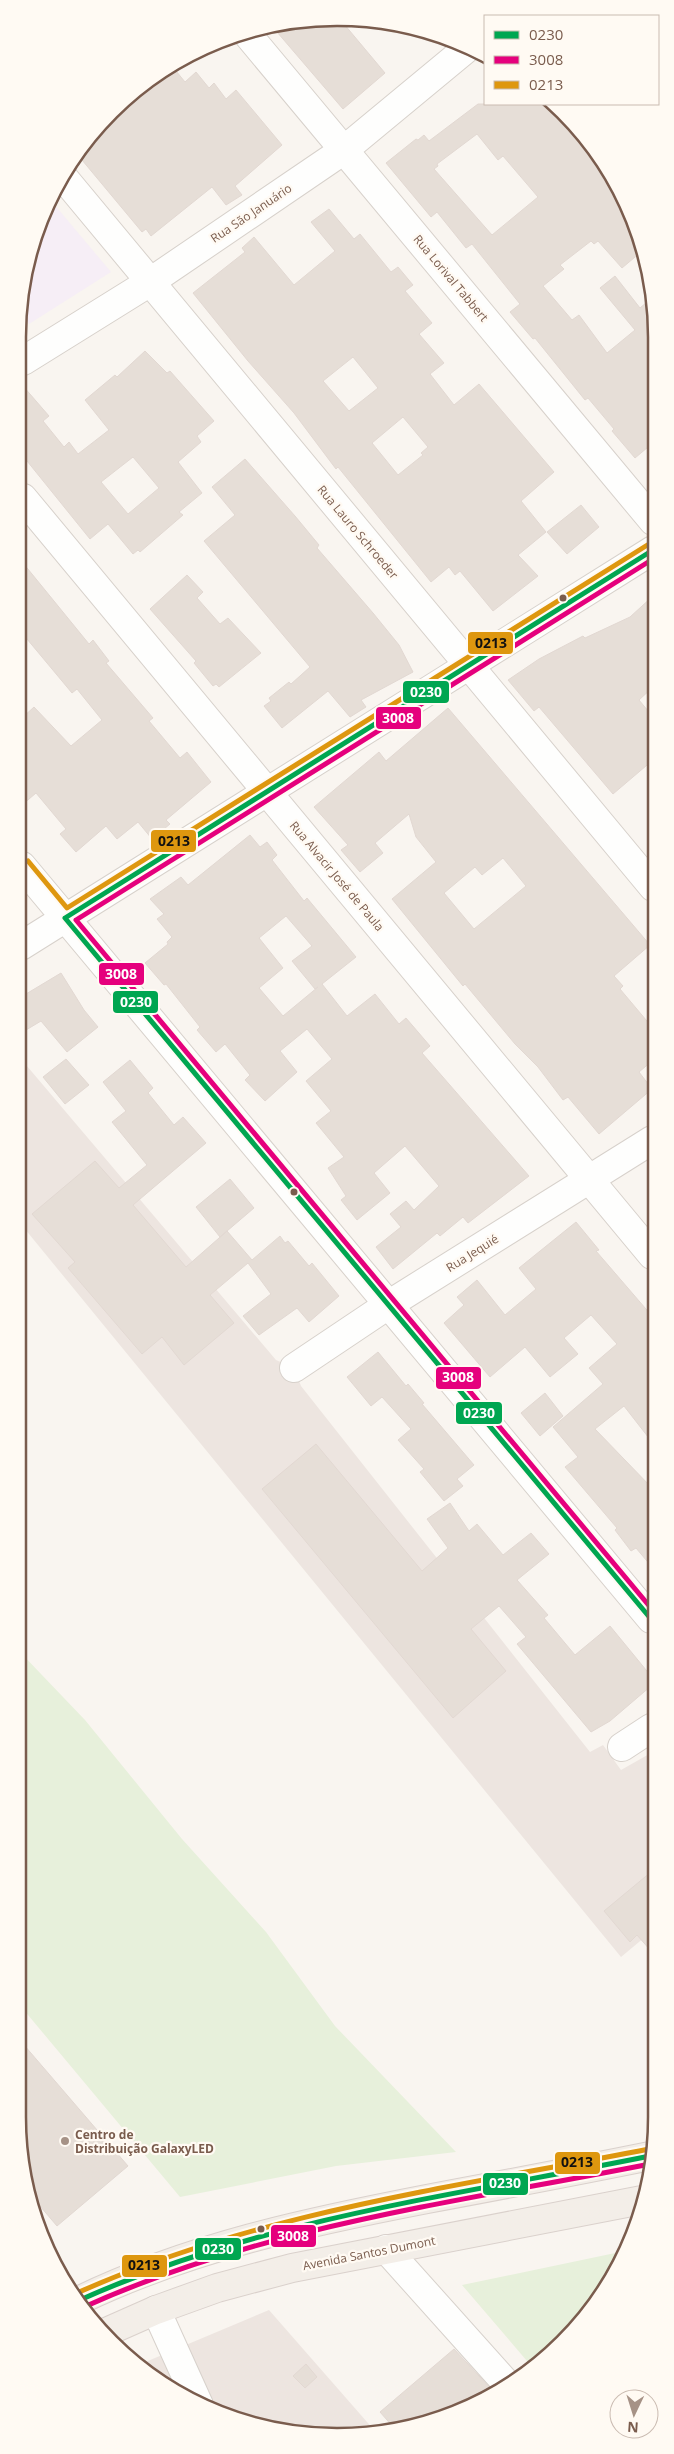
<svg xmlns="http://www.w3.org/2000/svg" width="674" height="2454" viewBox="0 0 674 2454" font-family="'Open Sans',sans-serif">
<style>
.industrial{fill:#ede5e0}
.education{fill:#f6eef6}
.green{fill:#e7f0db}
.building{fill:#e6ded7;stroke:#e2d8d2;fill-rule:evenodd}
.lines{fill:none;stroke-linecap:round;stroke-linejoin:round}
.minor-casing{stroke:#d7d1cb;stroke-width:30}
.major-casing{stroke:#dad1cc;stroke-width:30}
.minor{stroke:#fefefd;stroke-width:28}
.major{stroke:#f3eee8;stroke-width:28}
.bus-1-casing{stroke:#fffaf3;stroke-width:9}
.bus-2-casing{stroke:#fffaf3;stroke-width:9}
.bus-3-casing{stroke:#fffaf3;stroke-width:9}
.bus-1{stroke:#00a651;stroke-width:5}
.bus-2{stroke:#e5007d;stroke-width:5}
.bus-3{stroke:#de970f;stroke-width:5}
.bus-dot{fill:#7a5c4d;stroke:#fffaf3;stroke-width:2}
.poi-dot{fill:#a69286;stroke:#fffaf3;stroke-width:2}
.labels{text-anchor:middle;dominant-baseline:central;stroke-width:4.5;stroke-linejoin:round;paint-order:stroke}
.street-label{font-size:12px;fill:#7a5c4d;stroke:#fffaf3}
.poi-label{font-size:12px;font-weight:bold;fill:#7a5c4d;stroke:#fffaf3;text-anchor:start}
.rim{fill:none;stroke:#7a5c4d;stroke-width:2.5}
.line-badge{stroke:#fffaf3;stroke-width:2}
.badge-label{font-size:14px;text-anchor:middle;font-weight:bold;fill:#fff}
.pale-badge-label{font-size:14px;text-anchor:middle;font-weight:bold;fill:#111}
</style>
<rect width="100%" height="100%" fill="#f9f5f0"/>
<path class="industrial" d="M 21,1059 L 276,1360 L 294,1368 L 301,1386 L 590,1752 L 603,1745 L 621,1770 L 651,1753 L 651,1932 L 621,1957 L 20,1223 Z
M 269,2310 L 374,2430 L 316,2436 L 196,2404 L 143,2363 Z"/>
<path class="education" d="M 53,203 L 111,272 L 29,324 L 23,317 L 24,275 Z"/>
<path class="green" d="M 19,1651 L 85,1720 L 182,1839 L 266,1932 L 335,2026 L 456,2152 L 336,2166 L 180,2197 L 18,2003 Z
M 620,2252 L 603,2294 L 533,2368 L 462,2285 Z"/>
<path class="building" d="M 274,24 L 344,24 L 385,73 L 343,109 L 271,25 Z
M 172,66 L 185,82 L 196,72 L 209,88 L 214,83 L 226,99 L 236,90 L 282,145 L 235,186 L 242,195 L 226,205 L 212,187 L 151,236 L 146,229 L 142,232 L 77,154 L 159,72 Z
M 478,104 L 550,104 L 577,126 L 590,145 L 586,148 L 611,178 L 606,183 L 627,208 L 641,252 L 622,268 L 598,241 L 594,244 L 591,241 L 560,265 L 564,269 L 543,286 L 572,320 L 579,315 L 607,353 L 635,330 L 600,288 L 615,276 L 640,308 L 654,296 L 654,442 L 635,458 L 612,431 L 614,429 L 588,398 L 585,400 L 535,338 L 533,339 L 510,312 L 520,304 L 472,244 L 466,248 L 437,212 L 431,217 L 386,163 L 416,139 L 418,140 L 424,135 L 429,141 ZM 477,134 L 498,160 L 503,156 L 538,197 L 492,235 L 434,169 L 438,166 L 437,164 Z
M 329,209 L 354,239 L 360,234 L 391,272 L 398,267 L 413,285 L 405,291 L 432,323 L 419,334 L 444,363 L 430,374 L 454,405 L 479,384 L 554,472 L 521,501 L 546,532 L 518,555 L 538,576 L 493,611 L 460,571 L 455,575 L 449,567 L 431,582 L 338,467 L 336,469 L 294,413 L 248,361 L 193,293 L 245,252 L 242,248 L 254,237 L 294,285 L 335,251 L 311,222 ZM 353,357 L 378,388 L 349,411 L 323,381 ZM 403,417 L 428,447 L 421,453 L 423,455 L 398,475 L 372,443 Z
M 145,351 L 167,373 L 170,371 L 214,421 L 197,436 L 201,442 L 178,462 L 202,493 L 179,512 L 183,515 L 140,552 L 138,550 L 133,554 L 108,524 L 90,539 L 23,456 L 23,386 L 49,416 L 43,421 L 64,447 L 69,442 L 78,454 L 109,430 L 85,400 L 115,375 L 117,377 ZM 133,457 L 159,488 L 128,514 L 101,482 Z
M 245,459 L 295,516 L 319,545 L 317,548 L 373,613 L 399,645 L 413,672 L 361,700 L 366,707 L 350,717 L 328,691 L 282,728 L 264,706 L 271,701 L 269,698 L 289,682 L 291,684 L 310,667 L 204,541 L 235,515 L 212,487 Z
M 581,505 L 599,527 L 567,554 L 547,532 Z
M 23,563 L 89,644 L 93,640 L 109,661 L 106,663 L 153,718 L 149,721 L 180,758 L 187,752 L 211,782 L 166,820 L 170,824 L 152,839 L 138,822 L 117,839 L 106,826 L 76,852 L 60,834 L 66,829 L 36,793 L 22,805 L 22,718 L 34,707 L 71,746 L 102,720 L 77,689 L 72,693 L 22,633 Z
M 187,575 L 203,592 L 197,598 L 220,624 L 228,618 L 261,653 L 219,687 L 216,684 L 213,686 L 194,663 L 196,661 L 150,609 Z
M 653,596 L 653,687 L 639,700 L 653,717 L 653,760 L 613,794 L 539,707 L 534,711 L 508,680 L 539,659 L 583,636 L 585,638 L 630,617 Z
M 448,708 L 650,945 L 614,976 L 623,986 L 620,989 L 652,1027 L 652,1061 L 639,1072 L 652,1089 L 599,1134 L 568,1097 L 563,1100 L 538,1067 L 515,1044 L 465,984 L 463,986 L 392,899 L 436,862 L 416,837 L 409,814 L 375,843 L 383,853 L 360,872 L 341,850 L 348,845 L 314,807 L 379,752 L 386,761 ZM 503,858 L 526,886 L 474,929 L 444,893 L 475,867 L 482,875 Z
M 250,835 L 260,847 L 267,842 L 277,855 L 272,860 L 304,901 L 307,898 L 356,957 L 322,984 L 347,1016 L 375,994 L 399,1024 L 406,1018 L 430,1046 L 422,1053 L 529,1176 L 468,1223 L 463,1217 L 440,1236 L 437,1233 L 393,1269 L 376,1247 L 401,1227 L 390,1214 L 406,1201 L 414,1210 L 439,1186 L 405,1146 L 374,1173 L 390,1193 L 357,1220 L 341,1200 L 346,1196 L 328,1168 L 344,1157 L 316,1123 L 331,1111 L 306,1081 L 332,1059 L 307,1029 L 280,1051 L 297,1072 L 265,1101 L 245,1080 L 250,1075 L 225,1044 L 216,1052 L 197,1030 L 200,1027 L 166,984 L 164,985 L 145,963 L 168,944 L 167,942 L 172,937 L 157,919 L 164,914 L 150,899 L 181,877 L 188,885 ZM 286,916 L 312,946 L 292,961 L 315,989 L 318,987 L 283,1016 L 259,988 L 283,968 L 259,938 Z
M 61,973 L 84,1010 L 98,1027 L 67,1052 L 41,1021 L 21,1033 L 21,997 Z
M 66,1059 L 89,1085 L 65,1104 L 43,1077 Z
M 130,1060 L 153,1088 L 148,1093 L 174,1125 L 183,1117 L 206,1143 L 133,1205 L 186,1267 L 227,1231 L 252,1260 L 280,1236 L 285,1243 L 288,1241 L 309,1266 L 312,1263 L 339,1296 L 309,1322 L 297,1308 L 259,1335 L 243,1316 L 271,1294 L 248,1263 L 210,1295 L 234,1323 L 184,1365 L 162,1337 L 142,1354 L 68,1268 L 75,1262 L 32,1214 L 95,1161 L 119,1188 L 147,1165 L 112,1122 L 126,1111 L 103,1082 Z
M 230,1179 L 254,1208 L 220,1237 L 196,1207 Z
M 576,1222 L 599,1250 L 596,1251 L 652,1316 L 652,1442 L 624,1406 L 595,1429 L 652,1488 L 652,1567 L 636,1548 L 631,1551 L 615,1530 L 617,1528 L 565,1467 L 578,1457 L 553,1427 L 603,1384 L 589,1368 L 617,1344 L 591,1315 L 564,1338 L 578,1354 L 550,1377 L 525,1347 L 490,1377 L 444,1323 L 464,1305 L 457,1297 L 477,1280 L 505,1315 L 536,1289 L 519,1268 Z
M 378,1352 L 406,1386 L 408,1384 L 424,1403 L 422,1404 L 474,1465 L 457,1479 L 463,1486 L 444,1501 L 420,1472 L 424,1469 L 398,1440 L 411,1429 L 382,1397 L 371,1406 L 347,1377 Z
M 545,1393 L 563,1416 L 540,1436 L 521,1413 Z
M 316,1444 L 422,1571 L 448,1548 L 427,1519 L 450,1503 L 469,1531 L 477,1524 L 503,1555 L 531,1533 L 549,1554 L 517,1580 L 548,1615 L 544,1618 L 575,1655 L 610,1626 L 651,1676 L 651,1686 L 610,1721 L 591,1732 L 517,1644 L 526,1637 L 499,1606 L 471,1629 L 506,1671 L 453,1718 L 262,1489 Z
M 651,1872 L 651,1951 L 637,1935 L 630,1942 L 604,1911 Z
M 18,2038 L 128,2166 L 57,2226 L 34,2199 L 18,2117 Z
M 454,2349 L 492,2390 L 420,2426 L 394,2428 L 380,2412 Z
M 306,2364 L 317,2377 L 305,2388 L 293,2376 Z"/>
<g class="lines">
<g class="minor-casing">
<path id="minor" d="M 248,35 L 653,521
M 64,178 L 653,887
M 23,361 L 150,282 L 344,150 L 466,49
M 23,498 L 652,1255
M 22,866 L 651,1619
M 21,946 L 653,550
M 294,1368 L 388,1305 L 652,1140
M 622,1747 L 651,1728
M 386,2249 L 506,2383
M 156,2310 L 199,2405"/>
</g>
<g class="major-casing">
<path id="major" d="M 80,2300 C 190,2247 308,2222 427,2199 C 502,2185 576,2171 650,2156
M 104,2333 L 156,2310 L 217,2288 L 292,2268 L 642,2200"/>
</g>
<use href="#minor" class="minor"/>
<use href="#major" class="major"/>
<g class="bus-1-casing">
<path id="bus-1" d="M 651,1619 L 65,918 L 653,550
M 80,2300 C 260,2219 458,2195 650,2156"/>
</g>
<g class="bus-2-casing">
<path id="bus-2" d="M 651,1608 L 76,920 L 653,559
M 84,2307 C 263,2226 459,2202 650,2164"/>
</g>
<g class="bus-3-casing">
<path id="bus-3" d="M 28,861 L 67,908 L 649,544
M 77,2293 C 258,2212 456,2187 649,2149"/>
</g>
<use href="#bus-1" class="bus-1"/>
<use href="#bus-2" class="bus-2"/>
<use href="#bus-3" class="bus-3"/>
</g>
<g class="bus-dot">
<circle cx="563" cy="598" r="4.5"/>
<circle cx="294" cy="1192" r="4.5"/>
<circle cx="261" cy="2229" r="4.5"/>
</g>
<circle class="poi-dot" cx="65" cy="2141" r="5"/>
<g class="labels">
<g class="street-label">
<text transform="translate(251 213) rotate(-34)">Rua São Januário</text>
<text transform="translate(451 278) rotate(50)">Rua Lorival Tabbert</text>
<text transform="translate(358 532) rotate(50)">Rua Lauro Schroeder</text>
<text transform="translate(337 876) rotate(50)">Rua Alvacir José de Paula</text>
<text transform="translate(472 1253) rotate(-32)">Rua Jequié</text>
<text transform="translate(369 2253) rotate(-11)">Avenida Santos Dumont</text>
</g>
<g class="poi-label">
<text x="75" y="2134">Centro de<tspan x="75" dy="14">Distribuição GalaxyLED</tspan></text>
</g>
</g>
<path d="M0 0H674V2454H0ZM337 26H337A311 311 0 0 1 648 337V2117A311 311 0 0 1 337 2428H337A311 311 0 0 1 26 2117V337A311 311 0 0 1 337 26Z" fill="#fffaf3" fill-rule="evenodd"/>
<path class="rim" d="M337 26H337A311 311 0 0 1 648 337V2117A311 311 0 0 1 337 2428H337A311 311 0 0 1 26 2117V337A311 311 0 0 1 337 26Z"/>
<g class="line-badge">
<rect x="467" y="631" width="47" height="24" rx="5" fill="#de970f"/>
<rect x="402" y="680" width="48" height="24" rx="5" fill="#00a651"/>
<rect x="375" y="706" width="47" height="24" rx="5" fill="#e5007d"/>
<rect x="150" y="829" width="47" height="24" rx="5" fill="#de970f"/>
<rect x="98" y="962" width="47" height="24" rx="5" fill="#e5007d"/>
<rect x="112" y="990" width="47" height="24" rx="5" fill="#00a651"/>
<rect x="435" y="1366" width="47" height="24" rx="5" fill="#e5007d"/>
<rect x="455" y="1401" width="48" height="24" rx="5" fill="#00a651"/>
<rect x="554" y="2151" width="47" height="24" rx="5" fill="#de970f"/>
<rect x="482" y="2172" width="47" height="24" rx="5" fill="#00a651"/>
<rect x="270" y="2224" width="47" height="24" rx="5" fill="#e5007d"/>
<rect x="194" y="2237" width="48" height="24" rx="5" fill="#00a651"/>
<rect x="121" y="2254" width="47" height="24" rx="5" fill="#de970f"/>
</g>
<g class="badge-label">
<text x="426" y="697">0230</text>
<text x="398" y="723">3008</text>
<text x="121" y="979">3008</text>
<text x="136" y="1007">0230</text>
<text x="458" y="1382">3008</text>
<text x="479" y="1418">0230</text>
<text x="505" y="2188">0230</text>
<text x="293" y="2241">3008</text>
<text x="218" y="2254">0230</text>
</g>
<g class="pale-badge-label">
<text x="491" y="648">0213</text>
<text x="174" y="846">0213</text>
<text x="577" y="2167">0213</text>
<text x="144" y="2270">0213</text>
</g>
<rect x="484" y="15" width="175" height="90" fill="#fffaf3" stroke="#cabbb1"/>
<rect x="494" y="31" width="25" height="8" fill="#00a651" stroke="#cabbb1"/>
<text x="529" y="40" font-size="15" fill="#7a5c4d">0230</text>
<rect x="494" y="56" width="25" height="8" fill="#e5007d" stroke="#cabbb1"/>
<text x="529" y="65" font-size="15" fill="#7a5c4d">3008</text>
<rect x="494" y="81" width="25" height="8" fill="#de970f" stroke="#cabbb1"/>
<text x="529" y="90" font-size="15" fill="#7a5c4d">0213</text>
<g transform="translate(634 2414) rotate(184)"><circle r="24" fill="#fffaf3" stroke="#cabbb1"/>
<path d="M0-4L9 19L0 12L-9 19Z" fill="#a69286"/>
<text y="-8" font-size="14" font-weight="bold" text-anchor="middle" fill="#7a5c4d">N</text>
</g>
</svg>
